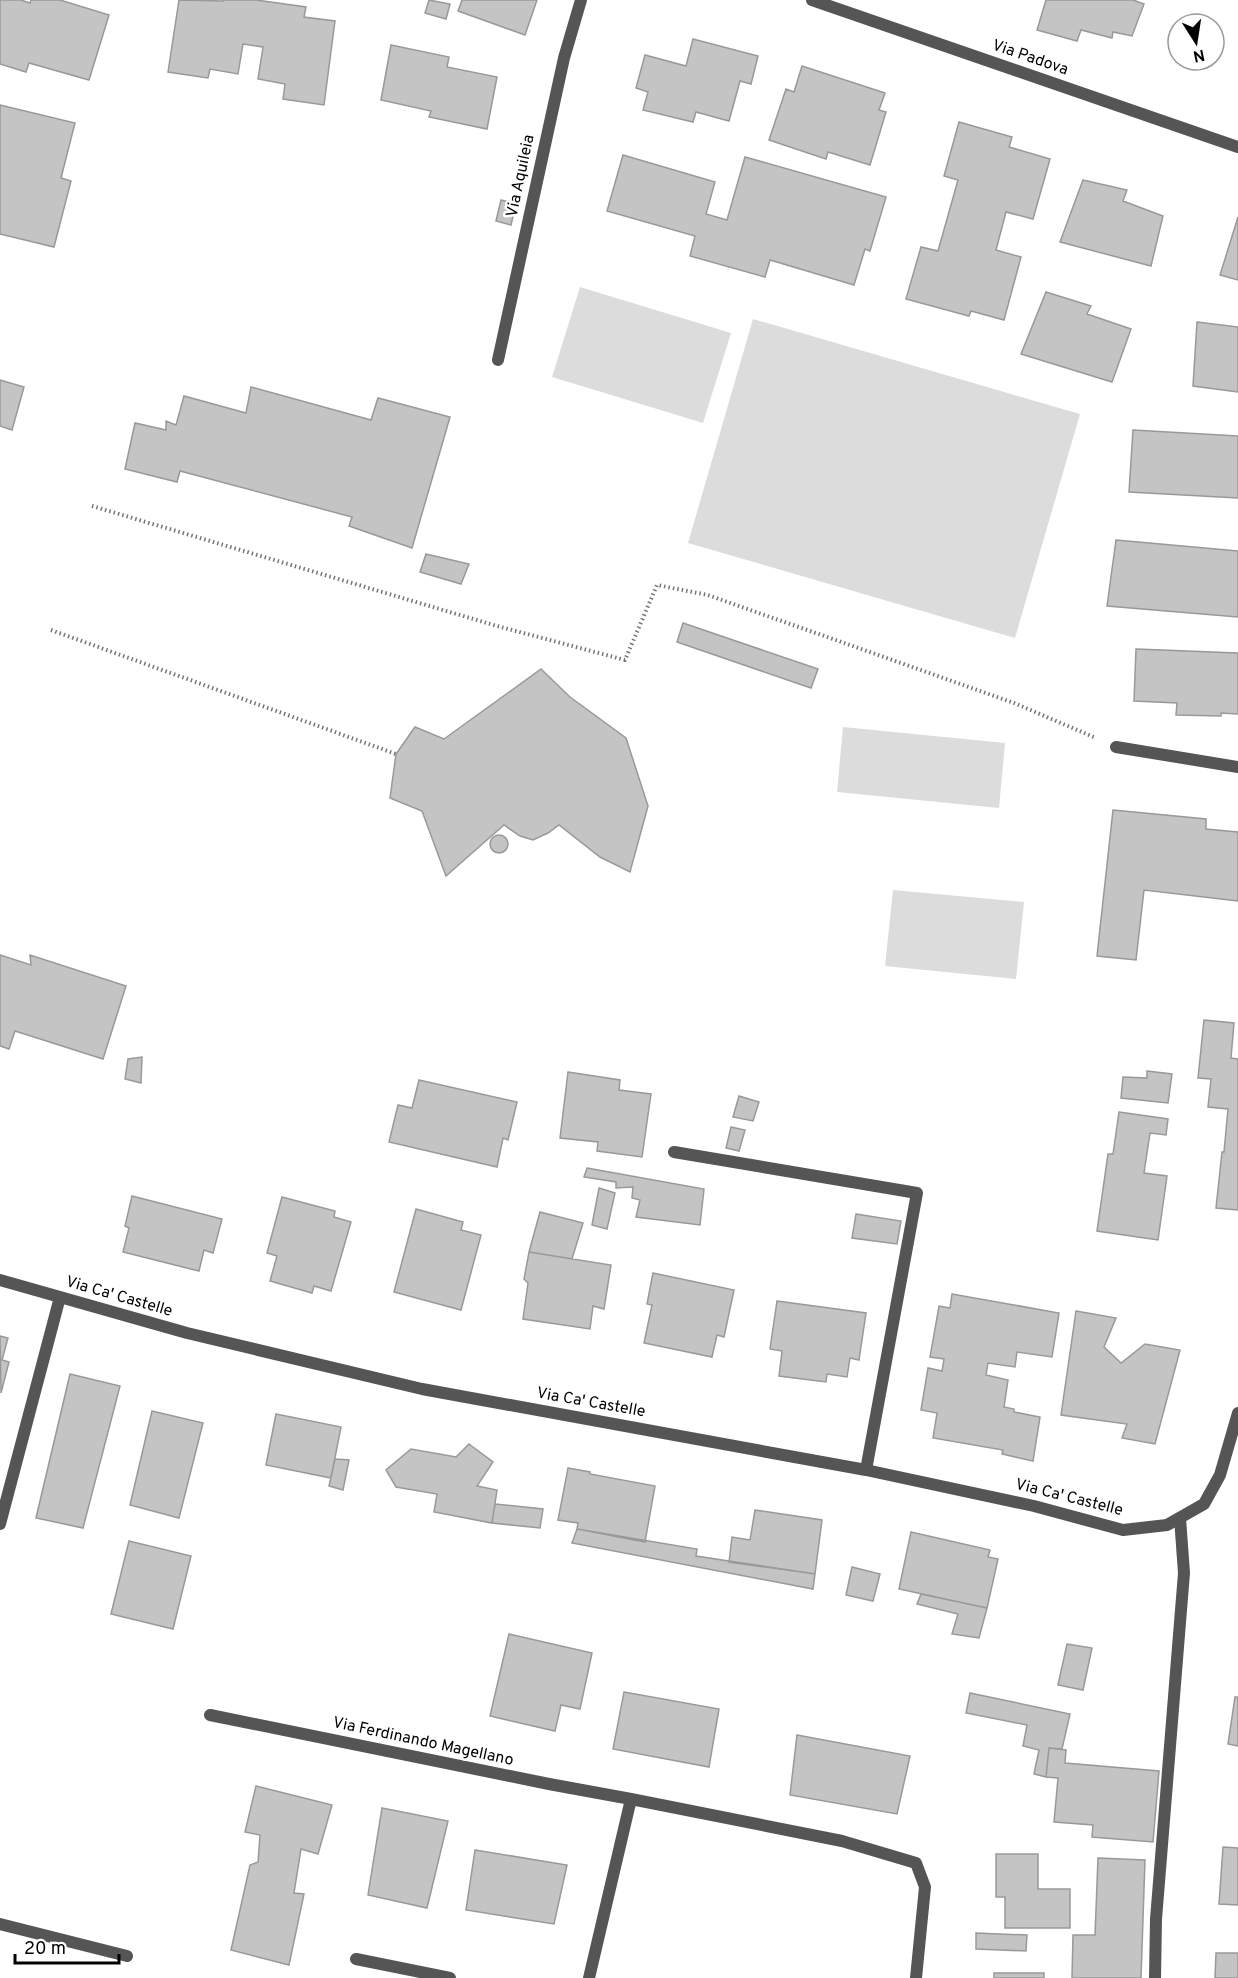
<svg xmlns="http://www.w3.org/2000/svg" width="1238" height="1978" viewBox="0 0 1238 1978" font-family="Overpass,sans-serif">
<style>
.green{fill:#dcdcdc}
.building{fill:#c4c4c4;stroke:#999;stroke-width:1.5}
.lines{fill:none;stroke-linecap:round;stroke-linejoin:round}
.path{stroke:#777;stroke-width:4;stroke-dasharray:1.5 3;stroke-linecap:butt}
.lane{stroke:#555;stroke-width:12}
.street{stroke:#555;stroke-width:12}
.labels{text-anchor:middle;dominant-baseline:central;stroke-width:5;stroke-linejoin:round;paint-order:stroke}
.street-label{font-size:16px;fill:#000;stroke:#fff}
</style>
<rect width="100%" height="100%" fill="#fff"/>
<path class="green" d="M 580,287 L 731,333 L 703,423 L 552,377 Z
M 753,319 L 1080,414 L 1015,638 L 688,543 Z
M 843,727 L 1005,743 L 999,808 L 837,792 Z
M 893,890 L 1024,902 L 1016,979 L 885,966 Z"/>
<path class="building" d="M 0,0 L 21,0 L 30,3 L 31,0 L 60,0 L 109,15 L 89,80 L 29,63 L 26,72 L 0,64 Z
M 179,0 L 223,1 L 223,0 L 256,0 L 306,7 L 304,17 L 335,21 L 324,105 L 283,99 L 285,84 L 258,79 L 263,47 L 243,44 L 238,74 L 210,69 L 208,78 L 168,72 Z
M 429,0 L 450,4 L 446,19 L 425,13 Z
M 462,0 L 537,0 L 525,35 L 458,11 Z
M 1046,0 L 1133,0 L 1144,4 L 1132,36 L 1113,32 L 1112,38 L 1081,30 L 1077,41 L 1037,30 Z
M 693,39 L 758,56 L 751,84 L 740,81 L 729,121 L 696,112 L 693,122 L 643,110 L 648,92 L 636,88 L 645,55 L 686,66 Z
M 391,45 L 449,57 L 447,67 L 497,77 L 487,129 L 429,117 L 431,111 L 381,100 Z
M 802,66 L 885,93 L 879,110 L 886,112 L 870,165 L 828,152 L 826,159 L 769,140 L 786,89 L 794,92 Z
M 0,105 L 75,123 L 61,178 L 71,181 L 54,247 L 0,234 Z
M 959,122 L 1012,137 L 1009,147 L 1050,159 L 1033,219 L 1006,212 L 996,250 L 1021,257 L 1004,320 L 971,311 L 969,316 L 906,299 L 921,247 L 938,251 L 958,180 L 944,176 Z
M 623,155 L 715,182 L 706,214 L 727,220 L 745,157 L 886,197 L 870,251 L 865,249 L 854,285 L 770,260 L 765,277 L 690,256 L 695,236 L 607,211 Z
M 1083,180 L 1127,190 L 1123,201 L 1163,216 L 1151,266 L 1060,242 Z
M 501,200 L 516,204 L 511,225 L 496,221 Z
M 1238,217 L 1238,280 L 1220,275 Z
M 1046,292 L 1091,306 L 1087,314 L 1131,329 L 1112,382 L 1021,354 Z
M 1197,322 L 1238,327 L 1238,392 L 1193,386 Z
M 0,380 L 24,387 L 12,430 L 0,426 Z
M 251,387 L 371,420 L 378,398 L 450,417 L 412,548 L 349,526 L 352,517 L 180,471 L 177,482 L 125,469 L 135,423 L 166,430 L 166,421 L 176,425 L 184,396 L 246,413 Z
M 1133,430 L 1238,436 L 1238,498 L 1129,492 Z
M 1116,540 L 1238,551 L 1238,617 L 1107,606 Z
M 426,554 L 469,564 L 461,584 L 420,572 Z
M 683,623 L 818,669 L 811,688 L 677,642 Z
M 1136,649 L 1238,653 L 1238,714 L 1221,713 L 1221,716 L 1176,715 L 1177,703 L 1134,701 Z
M 541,669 L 570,697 L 626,738 L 648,806 L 630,872 L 600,857 L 559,825 L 548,833 L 533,840 L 520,836 L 504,825 L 446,876 L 422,811 L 390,798 L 396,754 L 415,727 L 444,739 Z
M 1113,810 L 1206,819 L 1206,829 L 1238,832 L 1238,901 L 1144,890 L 1136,960 L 1097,956 Z
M490 844a9 9 0 1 1 18 0a9 9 0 1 1-18 0Z
M 0,955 L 31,965 L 30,955 L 126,986 L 103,1059 L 15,1031 L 9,1049 L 0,1046 Z
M 1204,1020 L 1234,1023 L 1231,1058 L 1238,1059 L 1238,1210 L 1216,1208 L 1222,1152 L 1224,1152 L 1228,1109 L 1208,1107 L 1211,1079 L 1198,1078 Z
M 142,1057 L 141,1083 L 125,1079 L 128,1059 Z
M 1147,1071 L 1172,1074 L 1168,1103 L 1121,1098 L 1123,1077 L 1147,1078 Z
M 568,1072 L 620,1080 L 619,1090 L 651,1094 L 642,1157 L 597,1151 L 598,1142 L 560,1138 Z
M 419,1080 L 517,1102 L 508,1140 L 503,1138 L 497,1167 L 389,1142 L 398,1105 L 412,1108 Z
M 739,1096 L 759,1102 L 753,1121 L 733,1117 Z
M 1119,1112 L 1168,1119 L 1166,1135 L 1150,1133 L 1144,1173 L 1167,1176 L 1158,1240 L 1097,1231 L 1108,1154 L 1113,1154 Z
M 731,1127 L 745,1130 L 739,1151 L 726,1148 Z
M 587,1168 L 704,1189 L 700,1225 L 636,1217 L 640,1200 L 632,1198 L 633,1187 L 616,1188 L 616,1182 L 584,1177 Z
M 599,1188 L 615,1193 L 607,1229 L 592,1225 Z
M 132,1196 L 222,1219 L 213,1253 L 204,1250 L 199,1271 L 123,1252 L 129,1228 L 125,1226 Z
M 282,1197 L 335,1211 L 334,1217 L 351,1222 L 331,1291 L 314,1286 L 312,1293 L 270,1281 L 277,1256 L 267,1253 Z
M 416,1209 L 463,1222 L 461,1230 L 481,1235 L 461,1310 L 394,1292 Z
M 540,1212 L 583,1223 L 572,1259 L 529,1252 Z
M 856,1214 L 901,1221 L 897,1244 L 852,1238 Z
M 529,1252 L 611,1265 L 604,1309 L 593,1306 L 590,1329 L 523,1319 L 528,1283 L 524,1279 Z
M 653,1273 L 734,1290 L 724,1337 L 717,1335 L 712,1357 L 644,1343 L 652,1305 L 647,1304 Z
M 952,1294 L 1059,1313 L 1052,1357 L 1017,1352 L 1015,1367 L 988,1363 L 986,1375 L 1008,1380 L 1004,1407 L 1014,1409 L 1014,1412 L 1040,1417 L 1033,1461 L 1002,1454 L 1003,1450 L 933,1438 L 937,1413 L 921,1410 L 928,1368 L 942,1371 L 944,1359 L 930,1357 L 939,1306 L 950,1308 Z
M 777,1301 L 866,1313 L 859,1360 L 850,1358 L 847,1377 L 827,1374 L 826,1382 L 779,1376 L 782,1351 L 770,1349 Z
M 1076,1311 L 1116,1318 L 1104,1347 L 1121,1363 L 1145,1344 L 1180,1350 L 1155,1444 L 1122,1438 L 1127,1424 L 1061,1415 Z
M 0,1336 L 8,1338 L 2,1360 L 9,1362 L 1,1393 Z
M 70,1374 L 120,1386 L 83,1528 L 36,1518 Z
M 152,1411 L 203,1423 L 179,1518 L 130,1505 Z
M 276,1414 L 341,1427 L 331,1478 L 266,1465 Z
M 469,1444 L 493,1462 L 477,1486 L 497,1490 L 492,1523 L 434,1512 L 437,1494 L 396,1487 L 386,1470 L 411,1449 L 456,1457 Z
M 335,1459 L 349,1460 L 343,1490 L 329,1486 Z
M 568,1468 L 590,1472 L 590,1474 L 655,1486 L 645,1542 L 577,1529 L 578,1523 L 558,1520 Z
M 495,1504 L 543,1509 L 540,1528 L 492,1523 Z
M 755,1510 L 822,1520 L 815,1574 L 729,1562 L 732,1537 L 750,1540 Z
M 577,1529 L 697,1549 L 696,1556 L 815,1574 L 813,1589 L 572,1543 Z
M 911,1532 L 990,1550 L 988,1557 L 998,1559 L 987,1608 L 899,1589 Z
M 129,1541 L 191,1556 L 173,1629 L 111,1614 Z
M 852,1567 L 880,1574 L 873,1601 L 846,1595 Z
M 921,1594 L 987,1608 L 979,1638 L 952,1634 L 958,1614 L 917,1604 Z
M 509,1634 L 592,1653 L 580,1709 L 561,1705 L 555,1731 L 490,1716 Z
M 1067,1644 L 1092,1648 L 1083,1690 L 1058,1685 Z
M 624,1692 L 719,1709 L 709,1767 L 613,1749 Z
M 970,1693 L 1070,1714 L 1062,1749 L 1049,1748 L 1046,1777 L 1034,1774 L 1039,1750 L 1023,1746 L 1027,1725 L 966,1713 Z
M 1235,1697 L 1238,1697 L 1238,1746 L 1228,1744 Z
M 797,1735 L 910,1756 L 897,1814 L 790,1795 Z
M 1049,1748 L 1066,1750 L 1065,1763 L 1159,1771 L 1153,1842 L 1092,1837 L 1093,1825 L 1054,1822 L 1058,1778 L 1046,1777 Z
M 256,1786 L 332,1805 L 318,1854 L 301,1849 L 294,1893 L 304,1894 L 289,1965 L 231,1950 L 250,1865 L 258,1862 L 260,1835 L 245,1832 Z
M 382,1808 L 448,1821 L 427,1908 L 368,1895 Z
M 1223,1847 L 1238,1848 L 1238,1905 L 1219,1904 Z
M 475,1850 L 567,1865 L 554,1924 L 466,1910 Z
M 996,1854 L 1038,1854 L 1038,1889 L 1070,1889 L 1070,1928 L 1005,1928 L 1005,1897 L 996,1897 Z
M 1098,1858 L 1145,1860 L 1141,1978 L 1072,1978 L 1073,1935 L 1095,1935 Z
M 976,1933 L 1027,1935 L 1026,1951 L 976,1949 Z
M 1216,1953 L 1238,1953 L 1238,1978 L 1215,1978 Z
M 994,1973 L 1044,1973 L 1044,1978 L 994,1978 Z"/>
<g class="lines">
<path class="path" d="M 92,506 L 497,626 L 625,660 L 657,585 L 708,595 L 1014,703 L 1096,738
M 51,630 L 396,754"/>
<path class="lane" d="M 0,1924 L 127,1956"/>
<path class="street" d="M 812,0 L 1238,147
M 498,360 L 564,58 L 581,0
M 1116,747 L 1238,767
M 674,1152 L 917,1193 L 866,1470
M 0,1280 L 187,1333 L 422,1389 L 866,1470 L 1034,1506 L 1123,1530 L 1167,1525 L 1204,1504 L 1220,1475 L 1238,1413
M 0,1524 L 60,1297
M 210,1715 L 549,1784 L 631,1799 L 842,1841 L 916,1863 L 925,1887 L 916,1978
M 356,1959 L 450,1978
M 589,1978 L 631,1799
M 1155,1978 L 1156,1919 L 1184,1573 L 1180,1518"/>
</g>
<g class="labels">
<g class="street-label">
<text transform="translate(1030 58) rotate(19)">Via Padova</text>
<text transform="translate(521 176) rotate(-78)">Via Aquileia</text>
<text transform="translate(119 1297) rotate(16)">Via Ca' Castelle</text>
<text transform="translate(591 1403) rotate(10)">Via Ca' Castelle</text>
<text transform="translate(1069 1498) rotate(14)">Via Ca' Castelle</text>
<text transform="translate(423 1742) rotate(12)">Via Ferdinando Magellano</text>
</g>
</g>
<g transform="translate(1196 42) rotate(168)"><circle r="28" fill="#ffffff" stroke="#999999" stroke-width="1.5"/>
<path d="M0-4.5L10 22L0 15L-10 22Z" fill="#000000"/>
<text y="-9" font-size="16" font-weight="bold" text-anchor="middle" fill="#000000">N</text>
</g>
<path d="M15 1954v9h104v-9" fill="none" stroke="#000000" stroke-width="3"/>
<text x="24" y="1954" font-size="18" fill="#000000" stroke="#ffffff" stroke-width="4.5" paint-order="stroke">20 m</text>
</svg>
